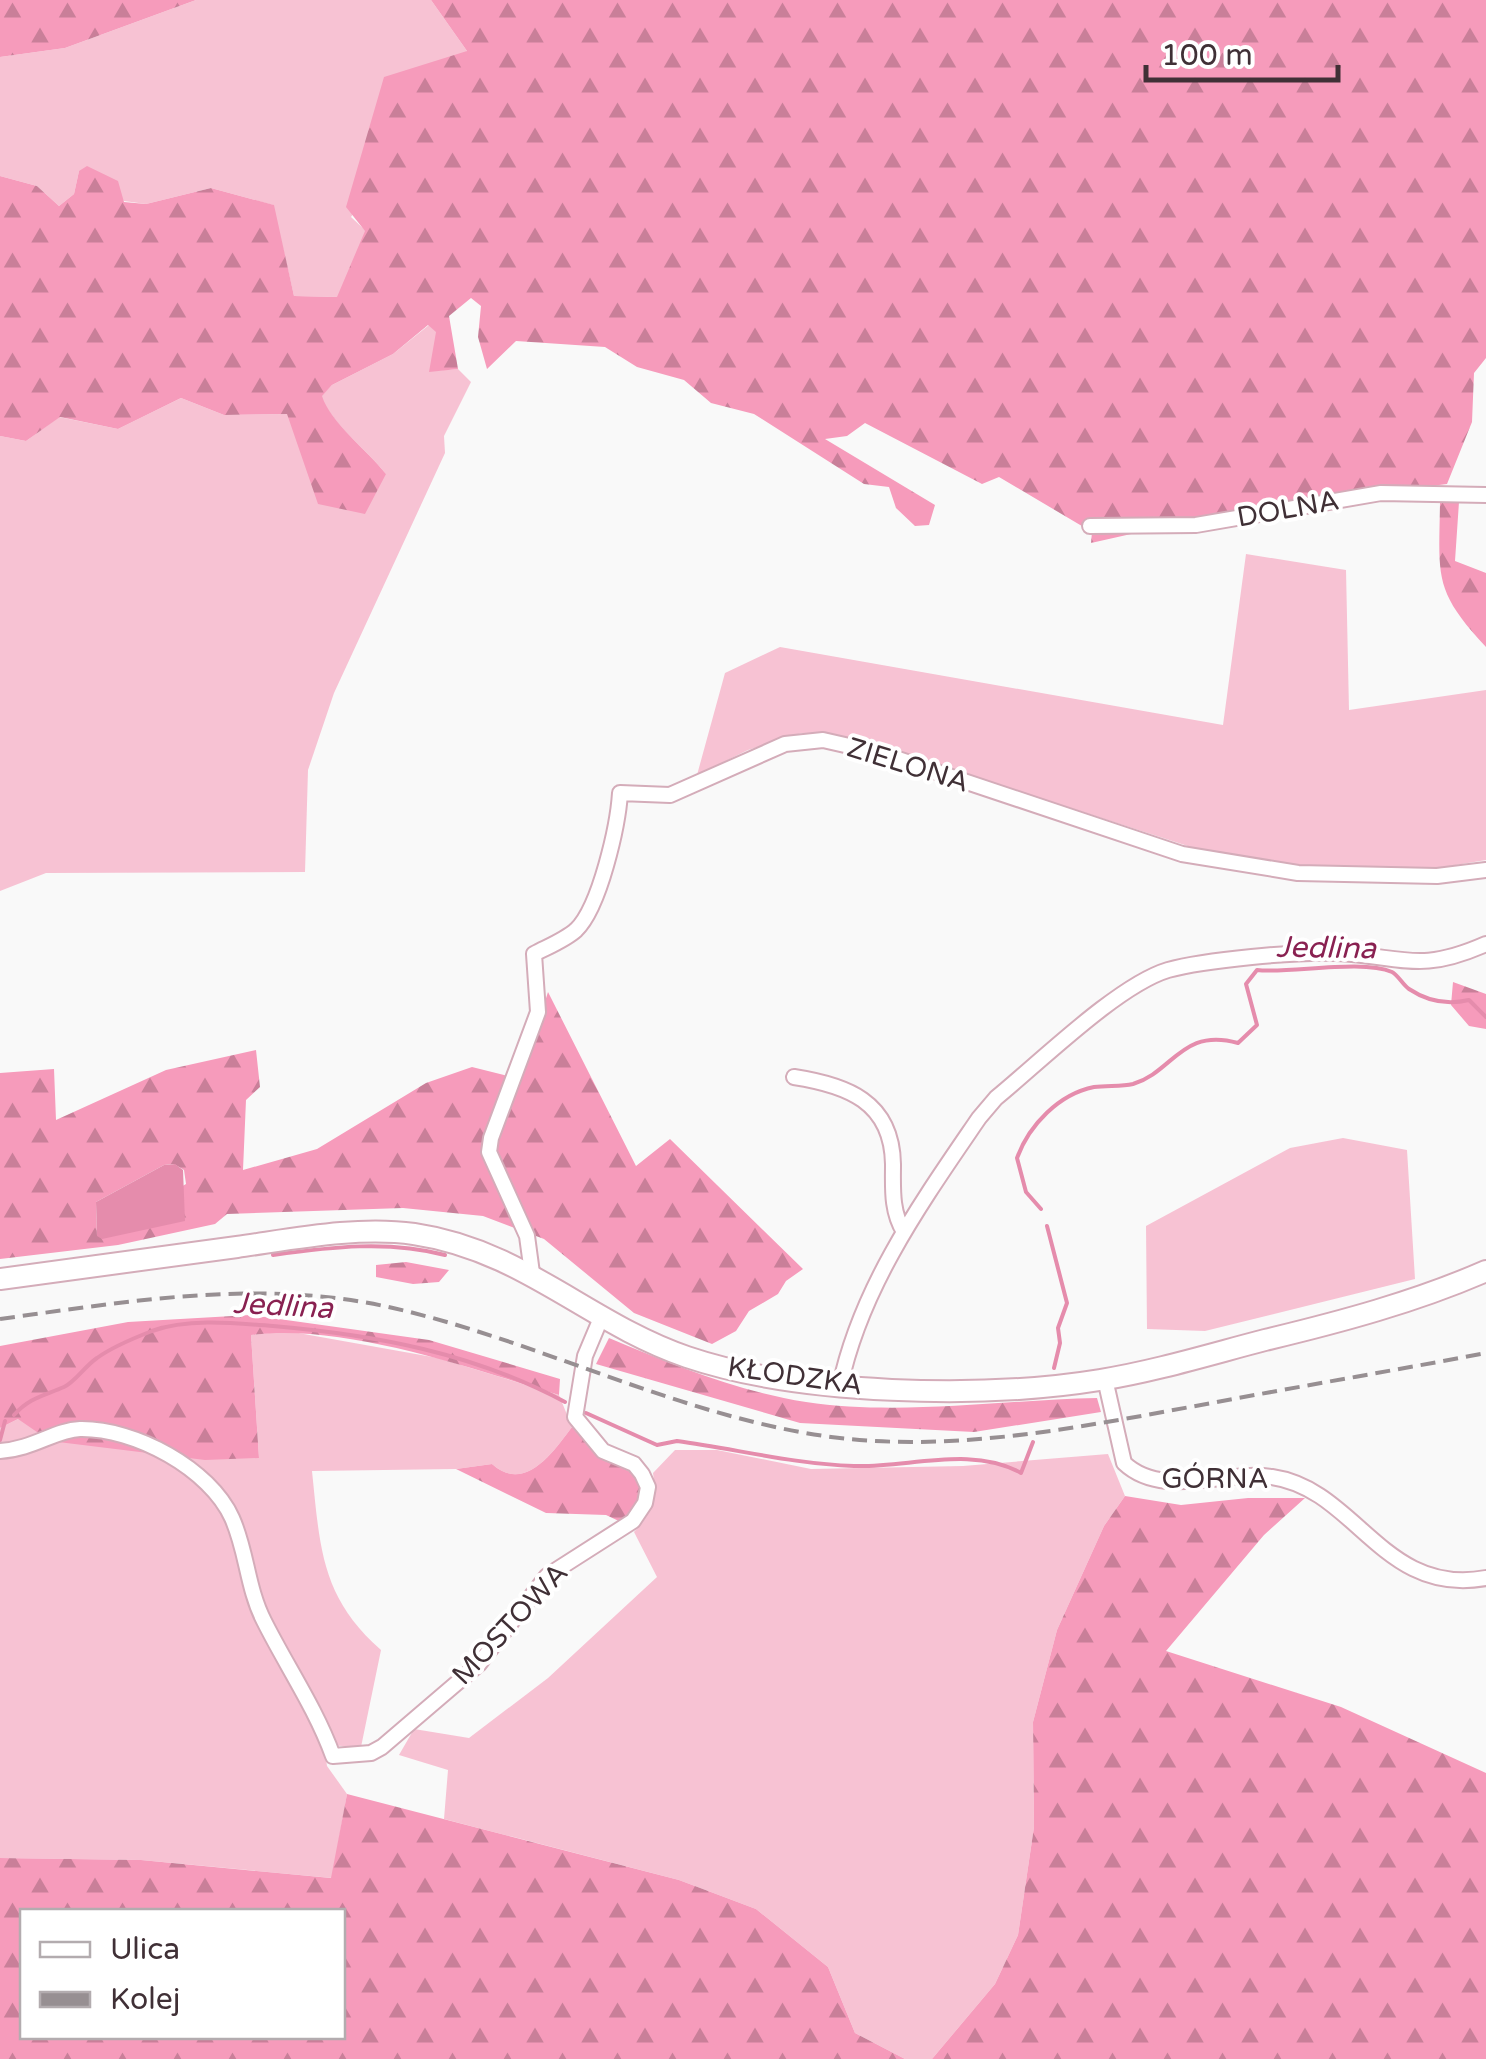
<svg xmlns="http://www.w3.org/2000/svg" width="1486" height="2059" viewBox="0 0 1486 2059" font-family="'Varela Round',sans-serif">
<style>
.grass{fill:#f7c2d3}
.forest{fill:url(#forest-firs);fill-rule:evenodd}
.water{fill:#e58cac}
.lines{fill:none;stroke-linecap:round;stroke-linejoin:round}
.stream{stroke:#e58cac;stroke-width:4}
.street-casing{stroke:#d4acb9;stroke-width:18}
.secondary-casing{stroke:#d4acb9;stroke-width:24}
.street{stroke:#fff;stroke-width:14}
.secondary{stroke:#fff;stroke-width:20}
.rail{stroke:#978f92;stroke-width:4;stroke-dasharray:15 8;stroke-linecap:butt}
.labels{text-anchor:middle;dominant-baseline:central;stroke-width:8;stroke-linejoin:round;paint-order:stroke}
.street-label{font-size:28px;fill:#403036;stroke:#fff}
.water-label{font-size:30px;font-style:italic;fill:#892151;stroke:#fff}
</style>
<defs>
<pattern id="forest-firs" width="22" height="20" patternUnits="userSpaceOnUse" patternTransform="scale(2.5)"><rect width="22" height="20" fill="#f69bbb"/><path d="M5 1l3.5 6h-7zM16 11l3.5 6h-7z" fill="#c97f99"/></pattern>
</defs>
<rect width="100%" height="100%" fill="#f9f9f9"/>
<path class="grass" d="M 196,0 L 431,0 L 467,51 L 351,217 L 366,231 L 338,297 L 294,296 L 273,205 L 211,188 L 146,204 L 124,201 L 79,171 L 74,194 L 59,206 L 37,186 L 0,176 L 0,57 L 65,48 Z
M 429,325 L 437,332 L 430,371 L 458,369 L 471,382 L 444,436 L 445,453 L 334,693 L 308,770 L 305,872 L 46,873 L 0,891 L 0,436 L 26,441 L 59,417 L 118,429 L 181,398 L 224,415 L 288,414 L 303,450 L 386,474 C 367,450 330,422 321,396 L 332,385 L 393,354 Z
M 1246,554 L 1346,570 L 1349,710 L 1486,690 L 1486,860 L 1438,868 L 1301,867 L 1197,849 L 873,744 L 802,733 L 748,750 L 697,775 L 725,673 L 780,647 L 1223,725 Z
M 1343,1138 L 1407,1150 L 1415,1279 L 1205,1331 L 1147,1329 L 1146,1226 L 1290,1148 Z
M 287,1331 L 438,1358 L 559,1395 L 572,1427 C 554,1451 525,1494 492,1464 L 456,1469 L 312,1471 C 320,1548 321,1597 381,1650 L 361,1747 L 324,1745 L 327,1766 L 347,1794 L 332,1878 L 141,1860 L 0,1858 L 0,1428 L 18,1419 L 259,1458 L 251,1335 Z
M 675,1450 L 717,1450 L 811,1469 L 963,1466 L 1108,1454 L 1125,1496 L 1104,1526 L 1057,1630 L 1033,1722 L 1034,1827 L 1018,1935 L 995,1984 L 932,2059 L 905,2059 L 855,2033 L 828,1967 L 756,1909 L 679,1880 L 444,1819 L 448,1770 L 399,1755 L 414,1729 L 469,1738 L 548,1678 L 657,1577 L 634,1532 C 652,1513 657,1498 653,1473 Z"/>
<path class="forest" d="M 0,0 L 196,0 L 65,48 L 0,57 Z
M 431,0 L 1486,0 L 1486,358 L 1474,373 L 1472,422 L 1447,484 L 1229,512 L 1091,543 L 1092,532 L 999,477 L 982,484 L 865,423 L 847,436 L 825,439 L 935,505 L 929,525 L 915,526 L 896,508 L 889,487 L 864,484 L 754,414 L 711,403 L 684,380 L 637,367 L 605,347 L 516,341 L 487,369 L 478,337 L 481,306 L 471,298 L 449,316 L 458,369 L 429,372 L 436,332 L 428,325 L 393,354 L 332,385 L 322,396 C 330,422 367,450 386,474 L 365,514 L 318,504 L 287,414 L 224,415 L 181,398 L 118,429 L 60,417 L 26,441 L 0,436 L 0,176 L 37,186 L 59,206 L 74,194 L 79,171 L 87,166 L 118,181 L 124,202 L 146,204 L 211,188 L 274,205 L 294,296 L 337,297 L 365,231 L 346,207 L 384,77 L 467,51 Z
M 1440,502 L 1459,502 L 1455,561 L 1486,573 L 1486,647 C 1433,590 1439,577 1440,502 Z
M 1453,982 L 1486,994 L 1486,1029 L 1469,1026 L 1451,1005 Z
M 548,992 L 636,1166 L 670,1139 L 803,1269 L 786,1281 L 778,1294 L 749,1311 L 736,1331 L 712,1344 L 634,1313 L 544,1239 L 483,1216 L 403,1208 L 227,1214 L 215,1224 L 118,1245 L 0,1259 L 0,1073 L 54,1069 L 56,1120 L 166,1070 L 256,1050 L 260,1087 L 246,1100 L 243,1170 L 317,1149 L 426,1083 L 472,1067 L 520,1079 ZM 174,1164 L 184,1170 L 186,1184 L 97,1236 L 96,1202 L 164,1165 Z
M 406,1262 L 449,1270 L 439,1282 L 413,1284 L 376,1277 L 376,1265 Z
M 250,1315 L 429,1340 L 560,1379 L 559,1395 C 470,1368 343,1323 251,1335 L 259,1458 L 205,1460 L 50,1441 L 18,1419 L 0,1428 L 0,1346 L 128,1322 Z
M 609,1338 C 673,1365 737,1391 806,1402 C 900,1416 1002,1400 1097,1398 L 1101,1412 L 974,1432 L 800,1423 L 596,1364 Z
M 572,1427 L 603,1459 L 637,1475 L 648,1487 L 645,1503 L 621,1522 L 606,1515 L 546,1513 L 456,1469 L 492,1464 C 525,1494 554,1451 572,1427 Z
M 1125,1496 L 1181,1505 L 1248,1498 L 1305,1498 L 1264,1535 L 1166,1651 L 1341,1707 L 1486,1773 L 1486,2059 L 932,2059 L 995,1984 L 1018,1935 L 1034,1827 L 1033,1722 L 1057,1630 L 1104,1526 Z
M 347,1794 L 679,1880 L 756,1909 L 828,1967 L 855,2033 L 905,2059 L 0,2059 L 0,1858 L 141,1860 L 331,1878 ZM 22,1912 L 342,1912 L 342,2036 L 22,2036 Z"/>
<path class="water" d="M 175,1164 L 183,1170 L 185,1221 L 102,1239 L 97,1236 L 96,1202 L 164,1165 Z"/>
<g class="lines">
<path class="stream" d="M 1041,1209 L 1026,1192 L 1017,1158 C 1029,1125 1059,1094 1094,1087 C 1107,1085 1121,1087 1133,1084 C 1173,1072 1182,1027 1238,1043 L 1257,1025 L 1246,984 L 1257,970 C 1288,974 1362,959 1392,972 C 1398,975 1403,985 1409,989 C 1427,1001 1448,1005 1469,1000 L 1486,1017
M 1047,1226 L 1067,1303 L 1058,1328 L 1060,1343 L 1054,1368
M 273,1255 C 331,1247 388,1240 445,1255
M 586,1413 L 657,1445 L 677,1441 C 736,1449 794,1464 854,1466 C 907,1468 972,1445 1021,1473 L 1033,1442
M 14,1415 C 29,1398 43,1396 64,1387 C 75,1382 85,1366 97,1358 C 112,1347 134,1338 152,1331 C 188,1318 235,1323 273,1326 C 376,1335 473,1353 565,1402
M 0,1440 L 5,1421"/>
<g class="street-casing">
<path id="street" d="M 1090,526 L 1196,525 L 1381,493 L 1486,495
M 794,1077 C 846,1085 892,1101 893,1164 C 893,1188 891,1211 904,1232
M 532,1273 L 527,1236 L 489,1152 L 491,1138 L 538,1012 L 534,954 C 547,947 565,940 576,930 C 600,907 618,825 620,793 L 670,795 L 785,744 L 823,740 L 880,753 L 1182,854 L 1298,873 L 1437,876 L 1486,870
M 1105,1379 L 1124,1463 C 1162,1499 1224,1470 1272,1477 C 1356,1489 1383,1597 1486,1578
M 840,1386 C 861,1286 923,1200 979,1118 L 996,1098 C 1039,1063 1118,985 1168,970 C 1204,960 1299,951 1336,953 C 1403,956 1418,974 1486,944
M 0,1451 C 33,1449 55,1430 80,1429 C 135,1428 210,1469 232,1518 C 247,1551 247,1588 264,1621 C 287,1667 315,1707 333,1756 L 371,1753 L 382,1747 L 479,1664 L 547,1576 L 633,1521 L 645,1503 L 648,1487 L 642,1474 L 634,1464 L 603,1451 L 575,1417 L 585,1356 L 601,1318"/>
</g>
<g class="secondary-casing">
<path id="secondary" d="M 0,1279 C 79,1268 158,1257 237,1247 C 294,1239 357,1226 414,1234 C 523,1250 588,1323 687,1357 C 799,1395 983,1399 1100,1380 C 1156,1371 1211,1354 1265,1340 C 1340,1322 1415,1302 1486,1271"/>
</g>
<use href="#street" class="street"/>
<use href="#secondary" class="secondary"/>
<path class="rail" d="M 0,1319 C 131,1301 262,1278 393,1308 C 542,1342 678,1416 831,1437 C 955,1453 1080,1427 1201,1405 C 1296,1387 1391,1371 1486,1353"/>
</g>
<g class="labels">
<g class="street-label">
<text transform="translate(1288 509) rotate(-10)">DOLNA</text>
<text transform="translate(908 765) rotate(17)">ZIELONA</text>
<text transform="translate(795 1376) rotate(8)">KŁODZKA</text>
<text x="1215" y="1479">GÓRNA</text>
<text transform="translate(510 1624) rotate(-47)">MOSTOWA</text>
</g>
<g class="water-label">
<text transform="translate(1326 948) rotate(1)">Jedlina</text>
<text transform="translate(283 1306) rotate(3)">Jedlina</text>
</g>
</g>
<rect x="20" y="1909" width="325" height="130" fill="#ffffff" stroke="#b3acaf" stroke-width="2.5"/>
<rect x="40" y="1942" width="50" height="15" fill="#ffffff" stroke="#b3acaf" stroke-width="2.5"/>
<text x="110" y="1959" font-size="30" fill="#403036">Ulica</text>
<rect x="40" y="1992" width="50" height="15" fill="#978f92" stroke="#b3acaf" stroke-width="2.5"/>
<text x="110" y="2009" font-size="30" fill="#403036">Kolej</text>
<path d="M1146 65v15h192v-15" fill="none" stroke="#403036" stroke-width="5"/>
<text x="1161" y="65" font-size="30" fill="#403036" stroke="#ffffff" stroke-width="8" paint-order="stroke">100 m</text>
</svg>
